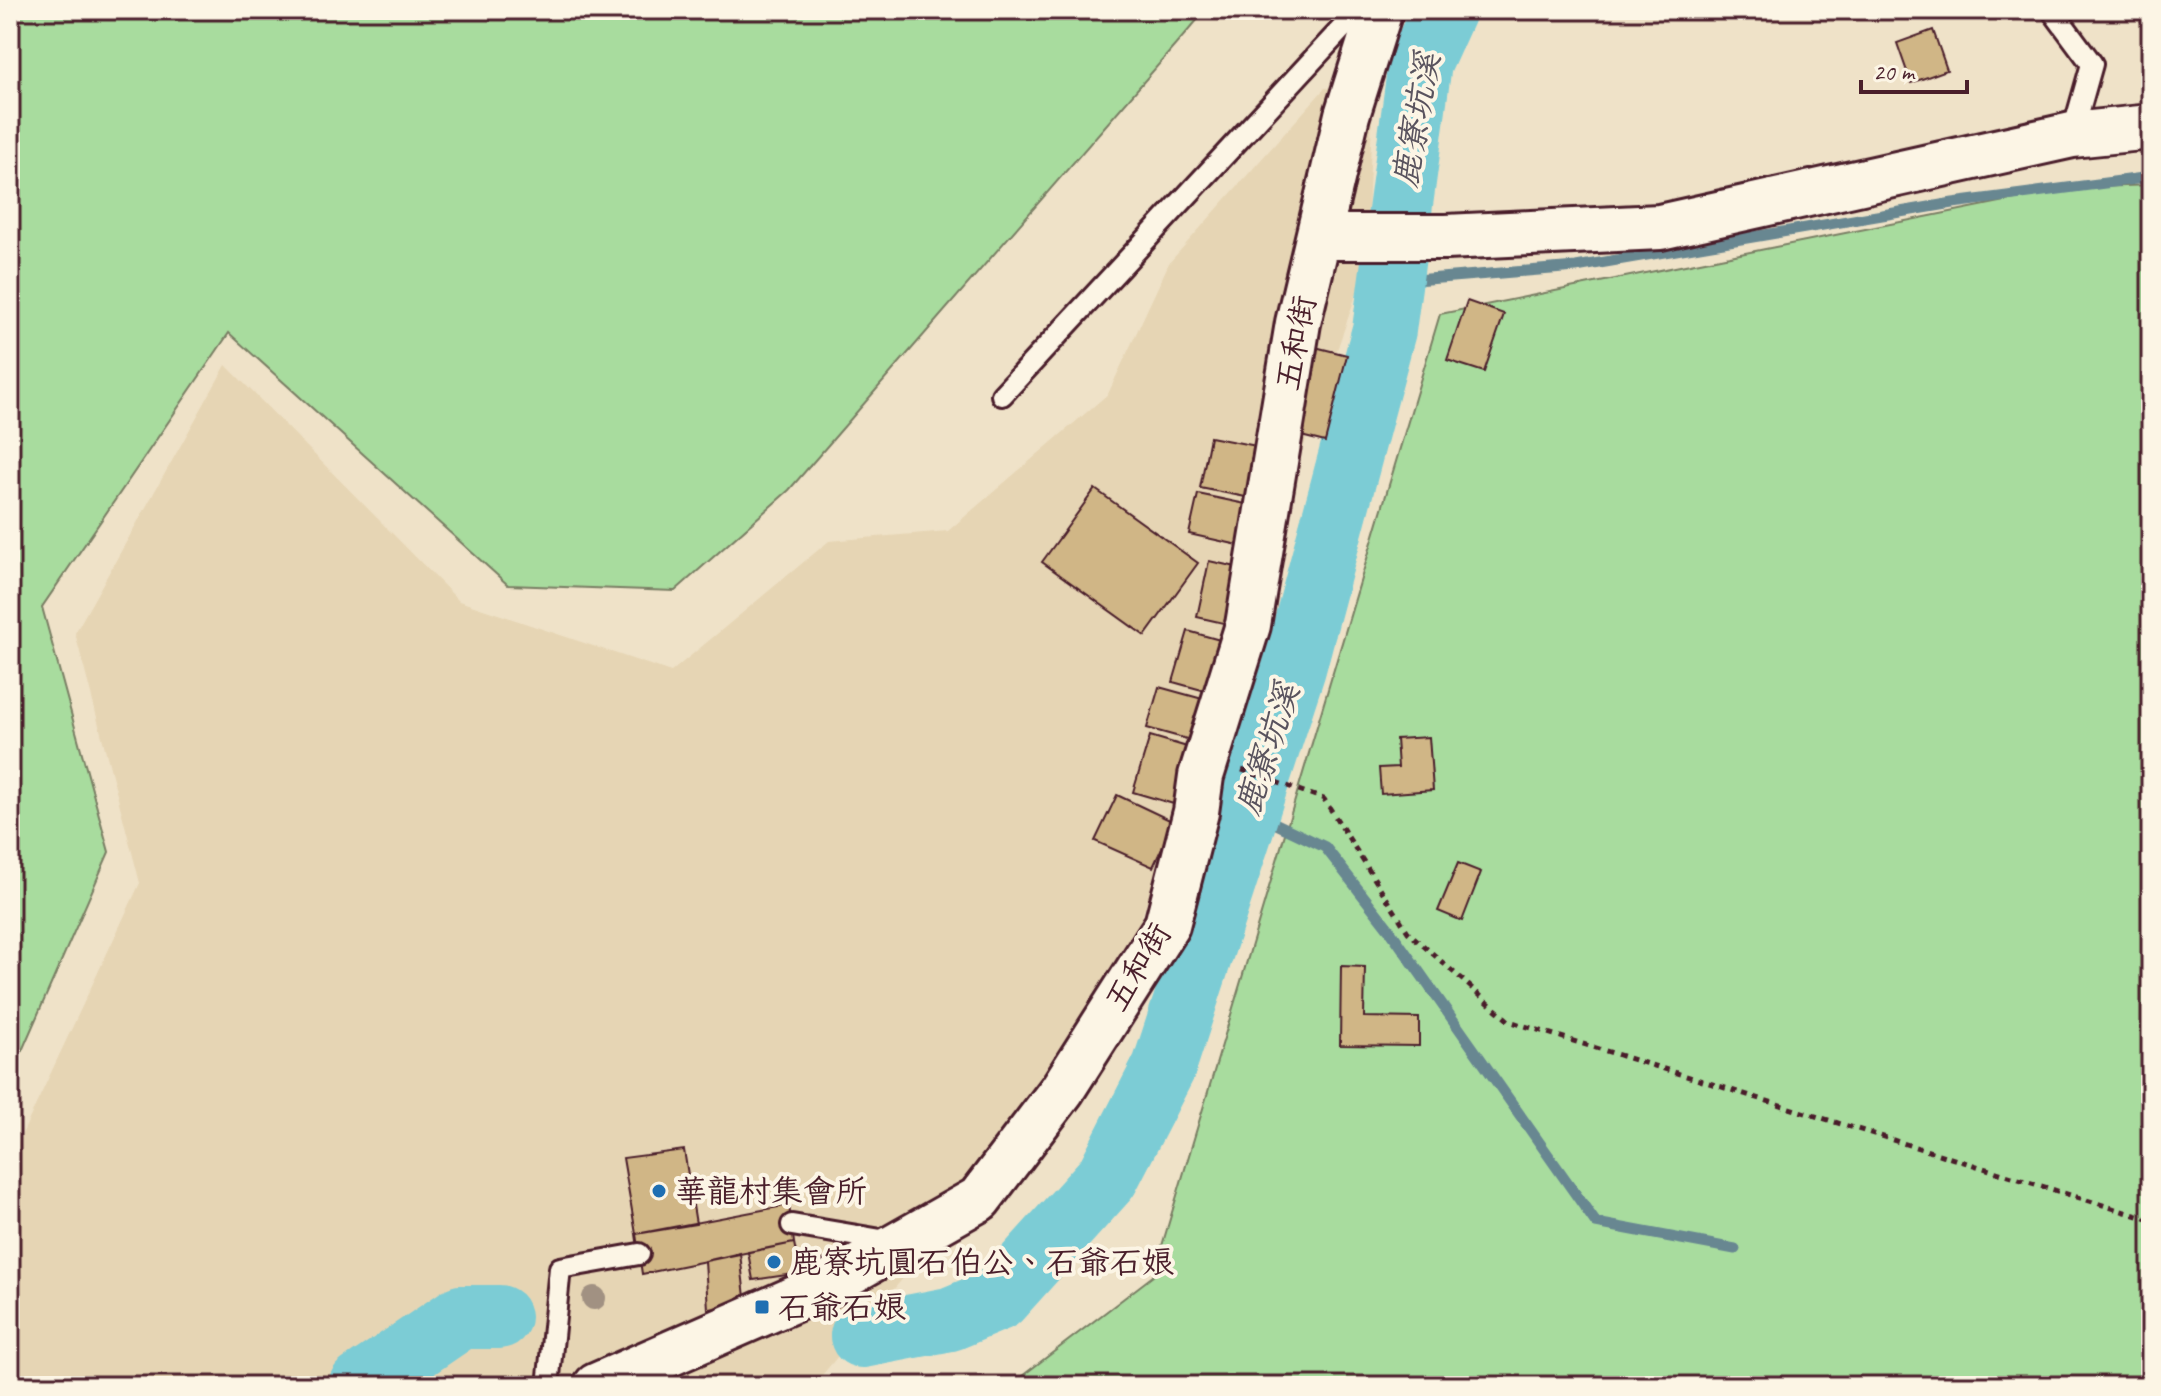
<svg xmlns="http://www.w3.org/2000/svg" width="2161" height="1396" viewBox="0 0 2161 1396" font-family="Caveat,'LXGW WenKai TC',sans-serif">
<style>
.built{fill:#e6d5b4}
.green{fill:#a8dc9e;stroke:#797e64;stroke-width:2}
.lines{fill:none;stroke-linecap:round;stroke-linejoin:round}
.stream{stroke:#678791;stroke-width:11}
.river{stroke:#7bccd5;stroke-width:64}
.building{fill:#d0b686;stroke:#4a1f2b;stroke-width:2}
.lane-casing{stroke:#4a1f2b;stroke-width:26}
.secondary-casing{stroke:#4a1f2b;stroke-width:50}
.path{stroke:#4a1f2b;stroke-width:5;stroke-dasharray:6 6;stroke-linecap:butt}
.lane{stroke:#fcf5e5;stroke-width:20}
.secondary{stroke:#fcf5e5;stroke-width:44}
.tree{fill:#a19182}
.poi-dot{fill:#1f6fb2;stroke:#fcf5e5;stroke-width:3}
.labels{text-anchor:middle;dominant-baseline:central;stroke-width:8;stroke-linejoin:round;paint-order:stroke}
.street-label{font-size:32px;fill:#4a1f2b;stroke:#fcf5e5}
.poi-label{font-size:32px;fill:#4a1f2b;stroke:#fcf5e5;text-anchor:start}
.water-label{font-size:34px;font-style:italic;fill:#59535e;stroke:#fcf5e5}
</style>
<rect width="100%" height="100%" fill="#efe2c8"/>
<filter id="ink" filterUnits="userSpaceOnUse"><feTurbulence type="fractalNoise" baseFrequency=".0125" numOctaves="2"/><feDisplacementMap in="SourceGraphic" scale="16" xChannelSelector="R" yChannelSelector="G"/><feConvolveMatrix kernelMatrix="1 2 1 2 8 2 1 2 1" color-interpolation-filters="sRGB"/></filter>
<g filter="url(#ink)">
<path class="built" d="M 1325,88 L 1373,92 L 1366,266 L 1116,991 L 975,1192 L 813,1386 L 10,1386 L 10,1160 L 140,883 L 75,633 L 226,365 L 459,601 L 671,672 L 829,541 L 948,531 L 1108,394 L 1169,263 Z"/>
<path class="green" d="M 10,10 L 1206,10 L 789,490 L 675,591 L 508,585 L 229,333 L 42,607 L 109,852 L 10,1078 Z
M 2151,185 L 2151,1386 L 1009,1386 L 1153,1276 L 1440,314 L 2070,188 Z"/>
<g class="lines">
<path class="stream" d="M 1391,282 L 1576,267 L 1953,203 L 2151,177
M 1247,810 L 1325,847 L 1389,929 L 1596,1223 L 1735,1249"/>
<path class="river" d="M 862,1336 L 950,1319 L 998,1299 L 1107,1178 L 1164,1067 L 1294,668 L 1384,330 L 1420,63 L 1444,10
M 360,1386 L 461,1317 L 499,1317"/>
</g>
<path class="building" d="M 1933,30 L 1947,70 L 1911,83 L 1897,43 Z
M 1467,301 L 1504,314 L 1484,372 L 1447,360 Z
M 1315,347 L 1347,355 L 1325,442 L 1293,434 Z
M 1210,437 L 1267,448 L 1256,499 L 1200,488 Z
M 1095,489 L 1198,563 L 1145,636 L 1042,562 Z
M 1198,494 L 1260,507 L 1252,548 L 1189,534 Z
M 1209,561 L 1250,570 L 1237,626 L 1197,617 Z
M 1188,631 L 1234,644 L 1220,695 L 1173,682 Z
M 1159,687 L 1217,703 L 1205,744 L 1147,728 Z
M 1150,736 L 1204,752 L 1187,808 L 1133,792 Z
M 1429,737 L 1433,790 L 1381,794 L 1379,768 L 1398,767 L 1396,739 Z
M 1117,795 L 1174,822 L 1153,867 L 1095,841 Z
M 1458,863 L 1481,872 L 1462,921 L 1438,911 Z
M 1341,966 L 1365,967 L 1364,1017 L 1419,1018 L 1419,1046 L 1340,1045 Z
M 684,1150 L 696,1224 L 636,1234 L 623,1158 Z
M 789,1205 L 794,1243 L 642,1274 L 636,1234 Z
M 794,1243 L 800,1273 L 753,1280 L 748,1252 Z
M 740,1253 L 746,1306 L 708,1309 L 705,1261 Z"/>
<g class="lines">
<g class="lane-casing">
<path id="lane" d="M 2052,10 L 2092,64 L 2072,135
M 1002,395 L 1359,10
M 792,1225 L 893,1242
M 548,1386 L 560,1268 L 639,1254"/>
</g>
<g class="secondary-casing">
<path id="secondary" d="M 1319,237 L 1446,237 L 1660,227 L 2072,135 L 2151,127
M 596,1386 L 829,1284 L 979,1199 L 1062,1090 L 1167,925 L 1196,812 L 1201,776 L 1248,625 L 1298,323 L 1347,115 L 1380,10"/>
</g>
<path class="path" d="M 1242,770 L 1324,799 L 1408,932 L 1509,1021 L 2151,1220"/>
<use href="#lane" class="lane"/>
<use href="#secondary" class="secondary"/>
</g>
<circle class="tree" cx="594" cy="1298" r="12"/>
</g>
<g class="poi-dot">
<circle cx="659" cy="1191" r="8"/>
<circle cx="774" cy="1262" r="8"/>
<rect x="754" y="1299" width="16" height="16" rx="4"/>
</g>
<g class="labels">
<g class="street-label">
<text transform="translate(1296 343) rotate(-79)">五和街</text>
<text transform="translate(1138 967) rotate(-59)">五和街</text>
</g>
<g class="poi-label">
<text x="675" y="1191">華龍村集會所</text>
<text x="790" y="1262">鹿寮坑圓石伯公、石爺石娘</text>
<text x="778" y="1307">石爺石娘</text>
</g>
<g class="water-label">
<text transform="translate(1416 120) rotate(-80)">鹿寮坑溪</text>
<text transform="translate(1267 749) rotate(-72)">鹿寮坑溪</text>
</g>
</g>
<rect width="2161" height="1396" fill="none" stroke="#fcf5e5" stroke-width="40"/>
<rect x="20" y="20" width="2121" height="1356" fill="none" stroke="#4a1f2b" stroke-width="3" filter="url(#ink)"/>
<path d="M1861 80v12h106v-12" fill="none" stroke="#4a1f2b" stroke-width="4"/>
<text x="1873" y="80" font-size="24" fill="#4a1f2b" stroke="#fcf5e5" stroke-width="6" paint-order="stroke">20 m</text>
</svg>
